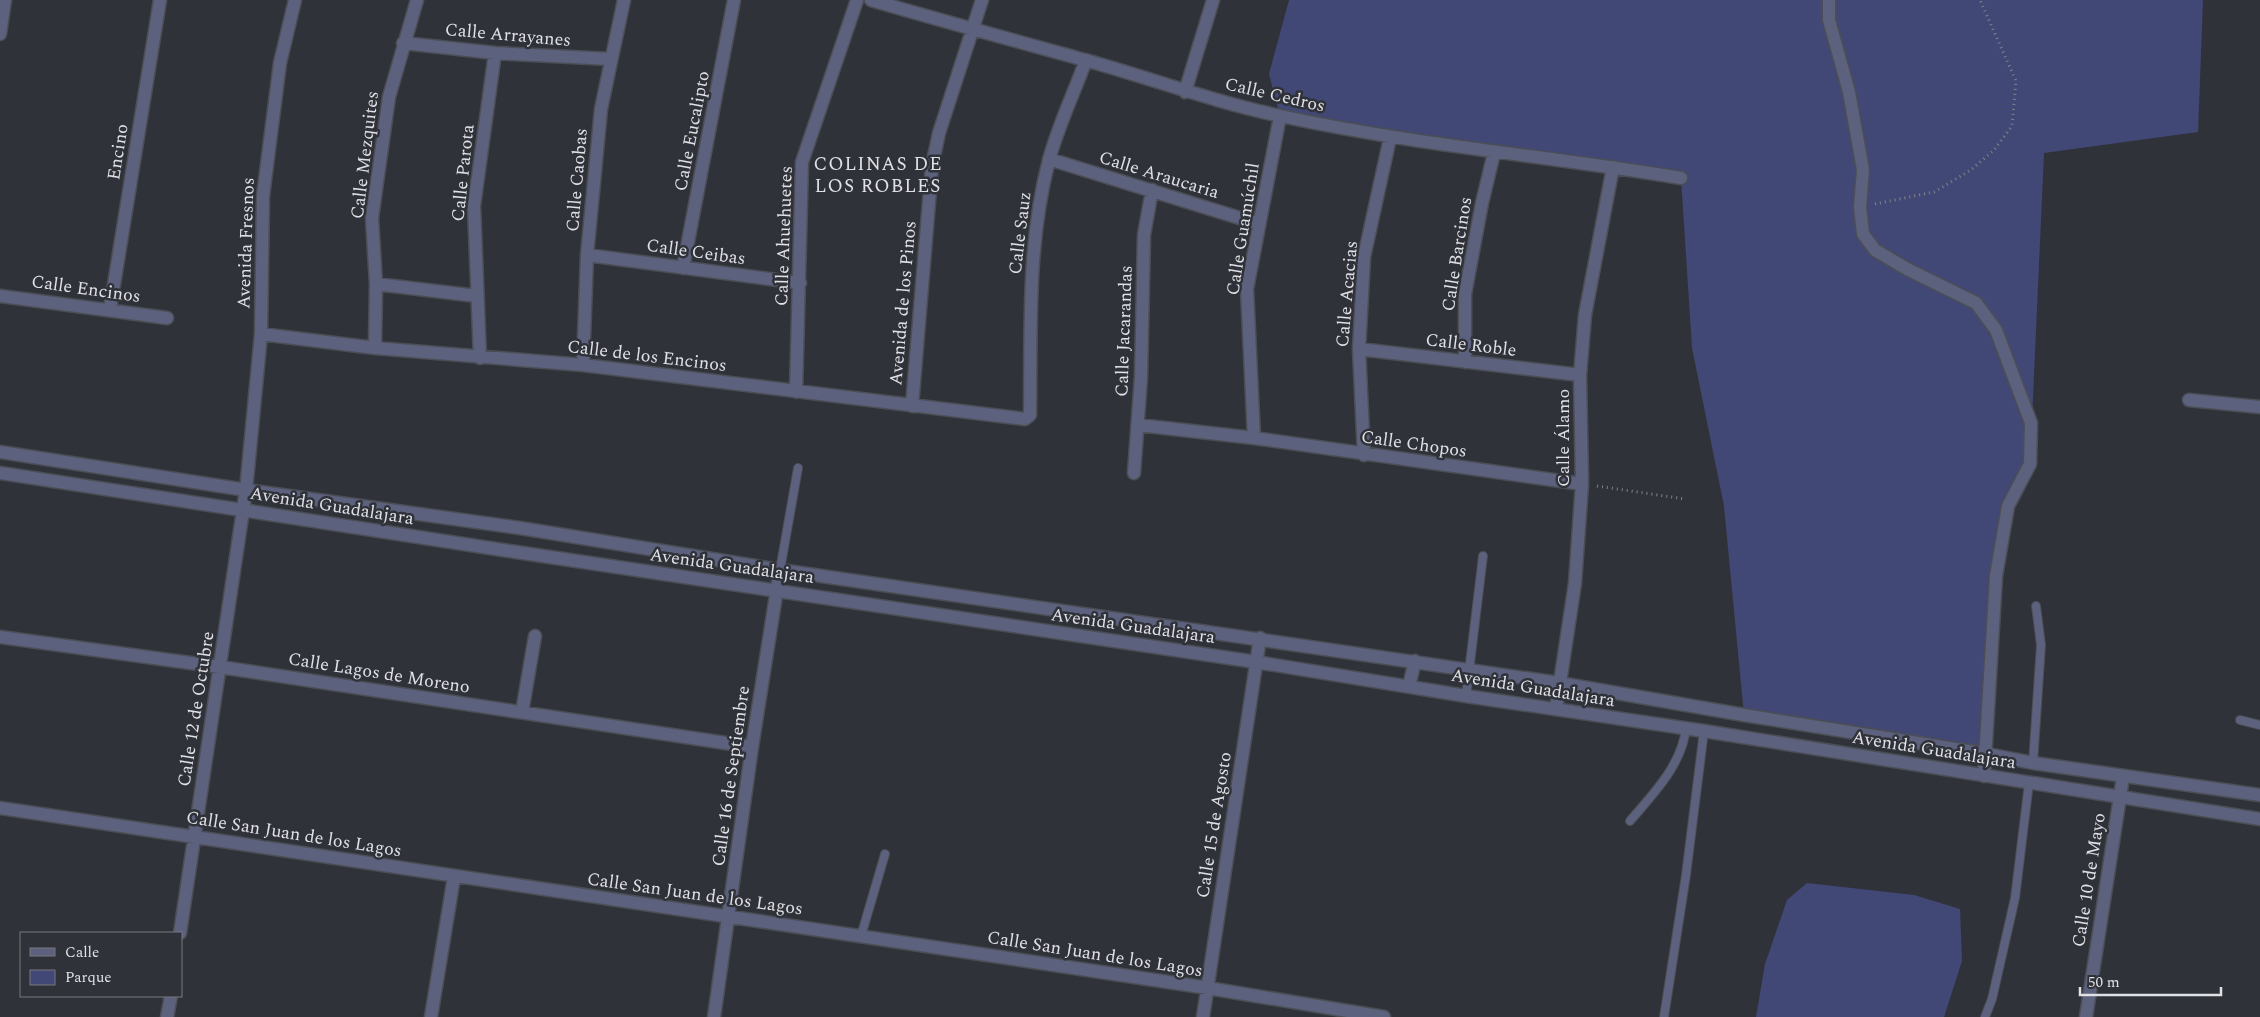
<svg xmlns="http://www.w3.org/2000/svg" width="2260" height="1017" viewBox="0 0 2260 1017" font-family="Spectral,serif">
<style>
.green{fill:#424875}
.lines{fill:none;stroke-linecap:round;stroke-linejoin:round}
.service-casing{stroke:#4c4e55;stroke-width:10}
.minor-casing{stroke:#4c4e55;stroke-width:15}
.tertiary-casing{stroke:#4c4e55;stroke-width:15}
.path{stroke:#818289;stroke-width:3;stroke-dasharray:1 4;stroke-linecap:butt}
.service{stroke:#5c617e;stroke-width:8}
.minor{stroke:#5c617e;stroke-width:12}
.tertiary{stroke:#5c617e;stroke-width:12}
.labels{text-anchor:middle;dominant-baseline:central;stroke-width:5;stroke-linejoin:round;paint-order:stroke}
.street-label{font-size:18px;fill:#e0e1e6;stroke:#303239}
.neighbourhood-label{font-size:19px;letter-spacing:1px;fill:#e0e1e6;stroke:#303239}
</style>
<rect width="100%" height="100%" fill="#303239"/>
<path class="green" d="M 1289,0 L 2203,0 L 2198,132 L 2044,153 L 2030,464 L 2008,506 L 1987,754 L 1744,715 L 1724,506 L 1692,348 L 1681,178 L 1280,116 L 1269,74 Z
M 1807,883 L 1914,895 L 1960,909 L 1962,961 L 1944,1017 L 1756,1017 L 1765,964 L 1787,900 Z"/>
<g class="lines">
<g class="service-casing">
<path id="service" d="M 780,570 L 798,468
M 1466,696 L 1483,556
M 2240,720 L 2260,725
M 2033,763 L 2041,645 L 2036,606
M 1630,821 C 1653,794 1682,765 1686,728
M 861,936 L 885,854
M 1664,1017 L 1686,875 L 1704,731
M 1985,1017 L 1992,999 L 2015,898 L 2029,783"/>
</g>
<g class="minor-casing">
<path id="minor" d="M 871,0 C 942,21 1013,40 1085,60 C 1150,78 1214,102 1281,116 C 1414,145 1548,156 1681,178
M 1829,0 L 1829,20 L 1849,92 L 1863,170 L 1860,207 L 1863,234 L 1875,250 L 1907,269 L 1976,303 L 1996,330 L 2031,423 L 2030,464 L 2008,506 L 1996,576 L 1984,776
M 0,34 L 5,0
M 403,43 L 495,53 L 610,59
M 1185,92 L 1213,0
M 1049,159 L 1259,224
M 587,255 L 800,283
M 683,268 L 734,0
M 376,284 L 477,296
M 0,296 L 167,318
M 110,309 L 160,0
M 261,334 L 375,348 L 583,365 L 1025,419 L 1030,415 C 1031,329 1027,244 1049,160 C 1058,126 1074,93 1086,60
M 375,348 L 376,284 L 372,218 L 389,97 L 417,0
M 1359,349 L 1580,375
M 480,358 L 474,206 L 495,53
M 1465,362 L 1465,294 L 1482,203 L 1494,153
M 583,365 L 587,255 L 601,109 L 624,0
M 796,392 L 802,162 L 857,0
M 2189,400 L 2260,407
M 912,406 L 932,166 L 939,133 L 982,0
M 1138,425 L 1254,438 L 1582,484
M 1254,438 L 1247,289 L 1280,116
M 1364,455 L 1359,349 L 1364,257 L 1390,138
M 1134,473 L 1141,377 L 1144,235 L 1152,190
M 0,637 L 220,667 L 752,747
M 1556,709 L 1575,583 L 1582,484 L 1580,375 L 1585,315 L 1613,167
M 522,712 L 535,636
M 0,808 L 1208,988 L 1384,1017
M 180,933 L 246,490 L 261,334 L 263,196 L 280,63 L 295,0
M 167,1017 L 171,996
M 431,1017 L 454,877
M 714,1017 L 752,747 L 780,570
M 1203,1017 L 1260,638
M 2086,1017 L 2123,777"/>
</g>
<g class="tertiary-casing">
<path id="tertiary" d="M 0,452 L 246,490 L 520,528 L 780,570 L 1559,683 L 1744,715 L 1987,754 L 2033,763 L 2260,795
M 0,473 L 516,552 L 1256,662 L 1466,696 L 1704,731 L 2260,819
M 1409,686 L 1415,661"/>
</g>
<path class="path" d="M 1875,204 L 1934,192 L 1971,170 L 1994,150 L 2012,126 L 2016,81 L 1980,0
M 1597,486 L 1685,499"/>
<use href="#service" class="service"/>
<use href="#minor" class="minor"/>
<use href="#tertiary" class="tertiary"/>
</g>
<g class="labels">
<g class="street-label">
<text transform="translate(508 35) rotate(5)">Calle Arrayanes</text>
<text transform="translate(1275 95) rotate(13)">Calle Cedros</text>
<text transform="translate(692 131) rotate(-79)">Calle Eucalipto</text>
<text transform="translate(118 152) rotate(-81)">Encino</text>
<text transform="translate(365 155) rotate(-83)">Calle Mezquites</text>
<text transform="translate(463 173) rotate(-84)">Calle Parota</text>
<text transform="translate(1159 175) rotate(17)">Calle Araucaria</text>
<text transform="translate(577 180) rotate(-85)">Calle Caobas</text>
<text transform="translate(1243 229) rotate(-81)">Calle Guamúchil</text>
<text transform="translate(1020 233) rotate(-83)">Calle Sauz</text>
<text transform="translate(784 236) rotate(-88)">Calle Ahuehuetes</text>
<text transform="translate(246 243) rotate(-88)">Avenida Fresnos</text>
<text transform="translate(696 252) rotate(8)">Calle Ceibas</text>
<text transform="translate(1457 254) rotate(-81)">Calle Barcinos</text>
<text transform="translate(86 289) rotate(8)">Calle Encinos</text>
<text transform="translate(1347 294) rotate(-85)">Calle Acacias</text>
<text transform="translate(903 303) rotate(-85)">Avenida de los Pinos</text>
<text transform="translate(1124 331) rotate(-88)">Calle Jacarandas</text>
<text transform="translate(1471 345) rotate(7)">Calle Roble</text>
<text transform="translate(647 356) rotate(7)">Calle de los Encinos</text>
<text transform="translate(1563 438) rotate(-90)">Calle Álamo</text>
<text transform="translate(1414 444) rotate(8)">Calle Chopos</text>
<text transform="translate(332 506) rotate(9)">Avenida Guadalajara</text>
<text transform="translate(732 566) rotate(8)">Avenida Guadalajara</text>
<text transform="translate(1133 626) rotate(8)">Avenida Guadalajara</text>
<text transform="translate(379 673) rotate(9)">Calle Lagos de Moreno</text>
<text transform="translate(1533 688) rotate(9)">Avenida Guadalajara</text>
<text transform="translate(196 709) rotate(-81)">Calle 12 de Octubre</text>
<text transform="translate(1934 750) rotate(9)">Avenida Guadalajara</text>
<text transform="translate(731 776) rotate(-82)">Calle 16 de Septiembre</text>
<text transform="translate(1214 825) rotate(-81)">Calle 15 de Agosto</text>
<text transform="translate(294 834) rotate(9)">Calle San Juan de los Lagos</text>
<text transform="translate(2089 880) rotate(-81)">Calle 10 de Mayo</text>
<text transform="translate(695 894) rotate(8)">Calle San Juan de los Lagos</text>
<text transform="translate(1095 954) rotate(9)">Calle San Juan de los Lagos</text>
</g>
<g class="neighbourhood-label">
<text x="878" y="164">COLINAS DE<tspan x="878" dy="22">LOS ROBLES</tspan></text>
</g>
</g>
<rect x="20" y="932" width="162" height="65" fill="#303239" stroke="#76787e"/>
<rect x="30" y="948" width="25" height="8" fill="#5c617e" stroke="#76787e"/>
<text x="65" y="957" font-size="15" fill="#e0e1e6">Calle</text>
<rect x="30" y="970" width="25" height="15" fill="#424875" stroke="#76787e"/>
<text x="65" y="982" font-size="15" fill="#e0e1e6">Parque</text>
<path d="M2080 987v8h141v-8" fill="none" stroke="#e0e1e6" stroke-width="2.5"/>
<text x="2088" y="987" font-size="15" fill="#e0e1e6" stroke="#303239" stroke-width="4" paint-order="stroke">50 m</text>
</svg>
